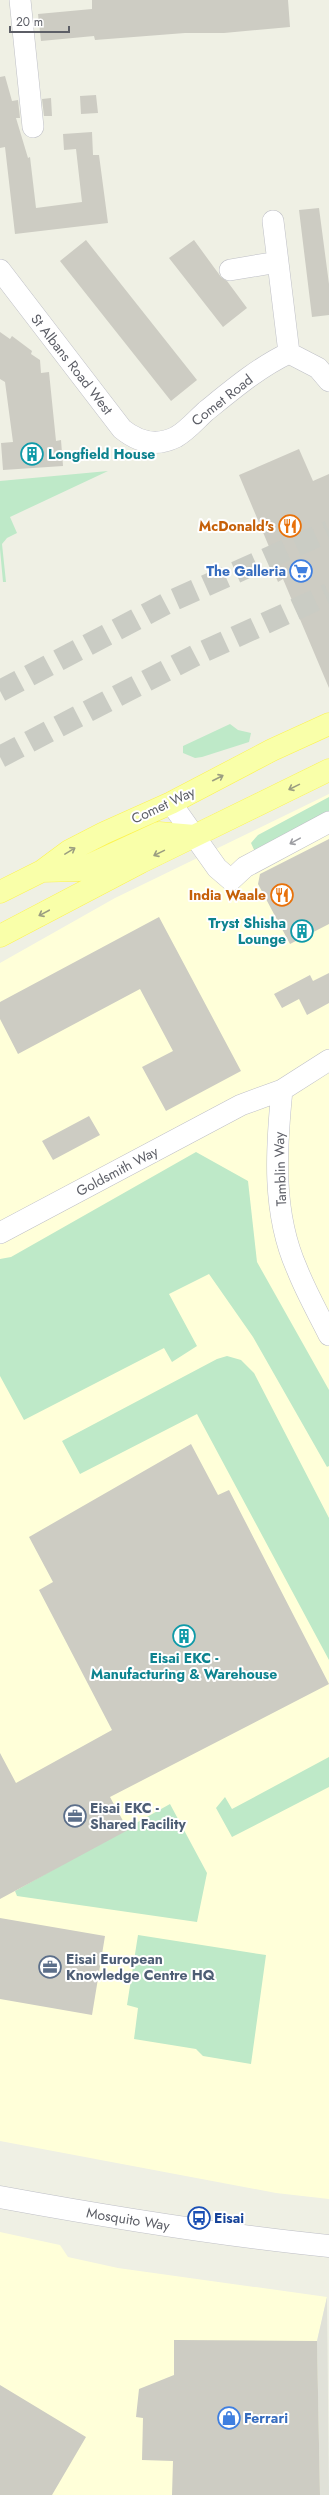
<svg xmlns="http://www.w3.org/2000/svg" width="329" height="2495" viewBox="0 0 329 2495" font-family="Jost,sans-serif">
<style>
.commercial{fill:#ffffd9}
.industrial{fill:#e0e1d8}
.green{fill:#bee9c8}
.building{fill:#cdccc3}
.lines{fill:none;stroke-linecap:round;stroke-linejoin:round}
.motorway-tunnel{stroke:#caccc4;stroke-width:22;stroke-dasharray:22 11;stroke-linecap:butt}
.minor-casing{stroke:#bebfc6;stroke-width:22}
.tertiary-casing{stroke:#bebfc6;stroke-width:23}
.primary-casing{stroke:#fdf450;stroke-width:23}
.minor{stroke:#fff;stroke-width:21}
.tertiary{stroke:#fff;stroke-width:22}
.primary{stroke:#f9ffa9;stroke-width:22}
.oneway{stroke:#9b9e81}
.oneway2{stroke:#9d9ea3}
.labels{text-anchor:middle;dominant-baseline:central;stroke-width:4;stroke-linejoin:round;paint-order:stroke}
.street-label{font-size:14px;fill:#5c5e66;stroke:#fff}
.culture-label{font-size:14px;font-weight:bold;fill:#0d838f;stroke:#fff;text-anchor:start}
.food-label{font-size:14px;font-weight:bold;fill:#c56008;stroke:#fff;text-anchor:end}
.shop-label{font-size:14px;font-weight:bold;fill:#366cbe;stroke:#fff;text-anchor:end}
.service-label{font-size:14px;font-weight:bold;fill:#4e5e75;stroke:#fff;text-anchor:start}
.transit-label{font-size:14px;font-weight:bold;fill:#164399;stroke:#fff;text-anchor:start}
</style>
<rect width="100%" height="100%" fill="#eff0e4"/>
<path class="commercial" d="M 329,794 L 329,2199 L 276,2193 L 0,2141 L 0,963 L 115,898 Z
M 0,2232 L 60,2245 L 68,2257 L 118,2268 L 327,2297 L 317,2341 L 320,2495 L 0,2495 Z"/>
<path class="industrial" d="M 327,2297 L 329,2495 L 320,2495 L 317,2341 Z"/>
<path class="green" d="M 108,471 L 10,517 L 17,533 L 7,538 L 2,544 L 6,582 L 3,582 L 0,549 L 0,481 Z
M 230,724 L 238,730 L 251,733 L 249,742 L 202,757 L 195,758 L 183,753 L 183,746 Z
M 329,797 L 329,813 L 255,852 L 251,843 L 258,835 Z
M 196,1152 L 248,1181 L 257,1262 L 329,1390 L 329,1466 L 327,1467 L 253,1337 L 209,1274 L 169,1294 L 197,1346 L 172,1362 L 164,1348 L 24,1420 L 0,1376 L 0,1259 L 11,1257 Z
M 227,1356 L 241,1360 L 254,1373 L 329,1518 L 329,1660 L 197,1414 L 80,1474 L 62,1441 L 217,1359 Z
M 329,1757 L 329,1787 L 232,1837 L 216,1808 L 225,1797 L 232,1809 Z
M 170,1804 L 207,1873 L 197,1922 L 17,1896 L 15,1891 Z
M 138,1935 L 266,1955 L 251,2064 L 203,2056 L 196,2049 L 134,2039 L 138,2008 L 127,2005 Z"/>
<path class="building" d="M 92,0 L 288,0 L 290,27 L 224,33 L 185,33 L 95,40 L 94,36 L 41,41 L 38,14 L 92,9 Z
M 5,76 L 12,101 L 18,100 L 20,118 L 16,118 L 28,158 L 30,157 L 36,208 L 82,202 L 76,149 L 64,150 L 63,134 L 92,132 L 93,155 L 99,155 L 108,223 L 15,234 L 5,147 L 0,148 L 0,77 Z
M 96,95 L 98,113 L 81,114 L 80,96 Z
M 51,98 L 52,116 L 44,116 L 42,99 Z
M 319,208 L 329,284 L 329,315 L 312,317 L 299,210 Z
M 86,240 L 197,380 L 171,401 L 60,261 Z
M 194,240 L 221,277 L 227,281 L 247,308 L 223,327 L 169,258 Z
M 0,332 L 10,339 L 12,336 L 32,351 L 31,354 L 40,360 L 41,373 L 49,372 L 56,441 L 61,440 L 63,466 L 3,470 L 1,443 L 13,442 L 5,382 L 0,379 Z
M 299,449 L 313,481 L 329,474 L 329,688 L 283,579 L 278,582 L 270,563 L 275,561 L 239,475 Z
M 329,839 L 329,924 L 290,944 L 258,884 L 260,874 Z
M 159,917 L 241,1071 L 166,1111 L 142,1067 L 173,1051 L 140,989 L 18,1054 L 0,1019 L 0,1002 Z
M 329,973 L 329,1003 L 307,1015 L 299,999 L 282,1008 L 274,994 L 310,975 L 313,981 Z
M 89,1116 L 100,1135 L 53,1160 L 42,1141 Z
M 191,1444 L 218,1495 L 229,1490 L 329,1684 L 110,1797 L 128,1830 L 0,1899 L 0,1753 L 16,1783 L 112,1730 L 39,1590 L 53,1582 L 29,1537 Z
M 0,1918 L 105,1936 L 92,2015 L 0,1999 Z
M 174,2340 L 317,2341 L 320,2495 L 172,2495 L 173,2461 L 142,2460 L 143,2418 L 136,2417 L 139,2389 L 174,2375 Z
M 0,2385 L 86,2437 L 52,2495 L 0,2495 Z"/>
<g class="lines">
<path class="motorway-tunnel" d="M 0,691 L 171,601 L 329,531
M 0,757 L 196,655 L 329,594"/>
<g class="minor-casing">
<path id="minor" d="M 20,0 L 33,127
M 273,221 L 289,353
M 0,270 L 122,429 C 138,442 156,447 176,437 C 187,431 197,419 206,411 C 232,390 259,367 289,353 L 318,368 L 329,381
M 230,270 L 278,262
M 171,803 L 217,868 L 231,880 L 245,867 L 329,822
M 282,1090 C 276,1150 272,1213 297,1269 C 306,1292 318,1313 329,1335
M 0,1233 L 241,1105 L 282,1090 L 329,1060"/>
</g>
<g class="tertiary-casing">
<path id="tertiary" d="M 0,2197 C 109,2217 219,2235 329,2246"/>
</g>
<g class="primary-casing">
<path id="primary" d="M 42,871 L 79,870 L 159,833 L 194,836
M 0,892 L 42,871 L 69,851 L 104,833 L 171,803 L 272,750 L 329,724
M 0,936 L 141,862 L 329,770"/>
</g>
<use href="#minor" class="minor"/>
<use href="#tertiary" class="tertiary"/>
<use href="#primary" class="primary"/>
</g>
<defs><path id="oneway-shaft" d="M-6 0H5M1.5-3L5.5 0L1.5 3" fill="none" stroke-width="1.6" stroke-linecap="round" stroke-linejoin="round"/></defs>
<g class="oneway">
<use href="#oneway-shaft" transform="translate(218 778) rotate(-27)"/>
<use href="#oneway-shaft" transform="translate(294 787) rotate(154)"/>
<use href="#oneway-shaft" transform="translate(70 851) rotate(-31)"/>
<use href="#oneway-shaft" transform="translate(159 853) rotate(154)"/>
<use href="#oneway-shaft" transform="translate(44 913) rotate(152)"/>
</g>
<use class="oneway2" href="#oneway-shaft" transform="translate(295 841) rotate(151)"/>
<defs>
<g id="building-ring" transform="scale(1.15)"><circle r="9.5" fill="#fff" stroke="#0f9aa8" stroke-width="1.5"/><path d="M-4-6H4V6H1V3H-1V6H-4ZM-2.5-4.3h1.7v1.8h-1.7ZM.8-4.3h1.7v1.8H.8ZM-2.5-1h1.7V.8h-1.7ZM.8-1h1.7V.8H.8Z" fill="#0f9aa8"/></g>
<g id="restaurant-ring" transform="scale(1.15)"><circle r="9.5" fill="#fff" stroke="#e8710a" stroke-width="1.5"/><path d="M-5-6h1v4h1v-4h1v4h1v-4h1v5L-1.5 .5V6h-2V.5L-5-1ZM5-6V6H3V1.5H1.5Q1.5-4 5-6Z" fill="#e8710a"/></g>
<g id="supermarket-ring" transform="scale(1.15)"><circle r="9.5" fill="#fff" stroke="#3f7fe0" stroke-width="1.5"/><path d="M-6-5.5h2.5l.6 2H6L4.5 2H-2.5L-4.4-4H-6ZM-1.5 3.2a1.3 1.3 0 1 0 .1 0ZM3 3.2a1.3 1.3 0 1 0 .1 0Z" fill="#3f7fe0"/></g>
<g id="office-ring" transform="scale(1.15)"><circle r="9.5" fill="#fff" stroke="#5c6f8a" stroke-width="1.5"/><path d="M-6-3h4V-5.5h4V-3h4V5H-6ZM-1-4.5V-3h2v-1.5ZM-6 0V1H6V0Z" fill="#5c6f8a"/></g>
<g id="bus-ring" transform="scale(1.15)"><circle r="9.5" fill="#fff" stroke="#1a4fb4" stroke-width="1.5"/><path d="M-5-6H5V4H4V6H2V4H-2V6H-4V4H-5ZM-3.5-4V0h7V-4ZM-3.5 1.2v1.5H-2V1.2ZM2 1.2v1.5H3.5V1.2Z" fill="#1a4fb4"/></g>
<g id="shop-ring" transform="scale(1.15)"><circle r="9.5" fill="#fff" stroke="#3f7fe0" stroke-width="1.5"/><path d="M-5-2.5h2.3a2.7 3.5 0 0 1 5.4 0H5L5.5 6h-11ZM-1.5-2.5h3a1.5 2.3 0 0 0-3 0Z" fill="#3f7fe0"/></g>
</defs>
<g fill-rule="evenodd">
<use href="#building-ring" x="32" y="454"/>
<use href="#restaurant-ring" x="290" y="526"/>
<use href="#supermarket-ring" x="301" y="571"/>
<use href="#restaurant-ring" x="282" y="895"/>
<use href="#building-ring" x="302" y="931"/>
<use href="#building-ring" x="184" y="1636"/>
<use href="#office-ring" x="75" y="1816"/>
<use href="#office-ring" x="50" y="1967"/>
<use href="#bus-ring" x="199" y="2218"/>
<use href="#shop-ring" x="229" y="2418"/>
</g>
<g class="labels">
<g class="street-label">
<text transform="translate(72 364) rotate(52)">St Albans Road West</text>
<text transform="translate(222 400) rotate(-38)">Comet Road</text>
<text transform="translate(163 805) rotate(-25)">Comet Way</text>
<text transform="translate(280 1169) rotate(-92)">Tamblin Way</text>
<text transform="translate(117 1171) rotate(-28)">Goldsmith Way</text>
<text transform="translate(128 2219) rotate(9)">Mosquito Way</text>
</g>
<g class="culture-label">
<text x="48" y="454">Longfield House</text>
<text x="286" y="923" text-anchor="end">Tryst Shisha<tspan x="286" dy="16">Lounge</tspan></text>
<text x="184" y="1658" text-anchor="middle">Eisai EKC -<tspan x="184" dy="16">Manufacturing &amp; Warehouse</tspan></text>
</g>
<g class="food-label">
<text x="274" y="526">McDonald's</text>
<text x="266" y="895">India Waale</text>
</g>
<g class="shop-label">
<text x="286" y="571">The Galleria</text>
<text x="244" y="2418" text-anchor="start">Ferrari</text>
</g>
<g class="service-label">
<text x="90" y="1808">Eisai EKC -<tspan x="90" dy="16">Shared Facility</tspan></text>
<text x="66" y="1959">Eisai European<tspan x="66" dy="16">Knowledge Centre HQ</tspan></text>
</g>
<g class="transit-label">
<text x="214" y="2218">Eisai</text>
</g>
</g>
<path d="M10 26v6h59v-6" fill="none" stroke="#5c5e66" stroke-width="2"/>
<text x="16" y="26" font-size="12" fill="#5c5e66" stroke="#ffffff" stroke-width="3" paint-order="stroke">20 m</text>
</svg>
